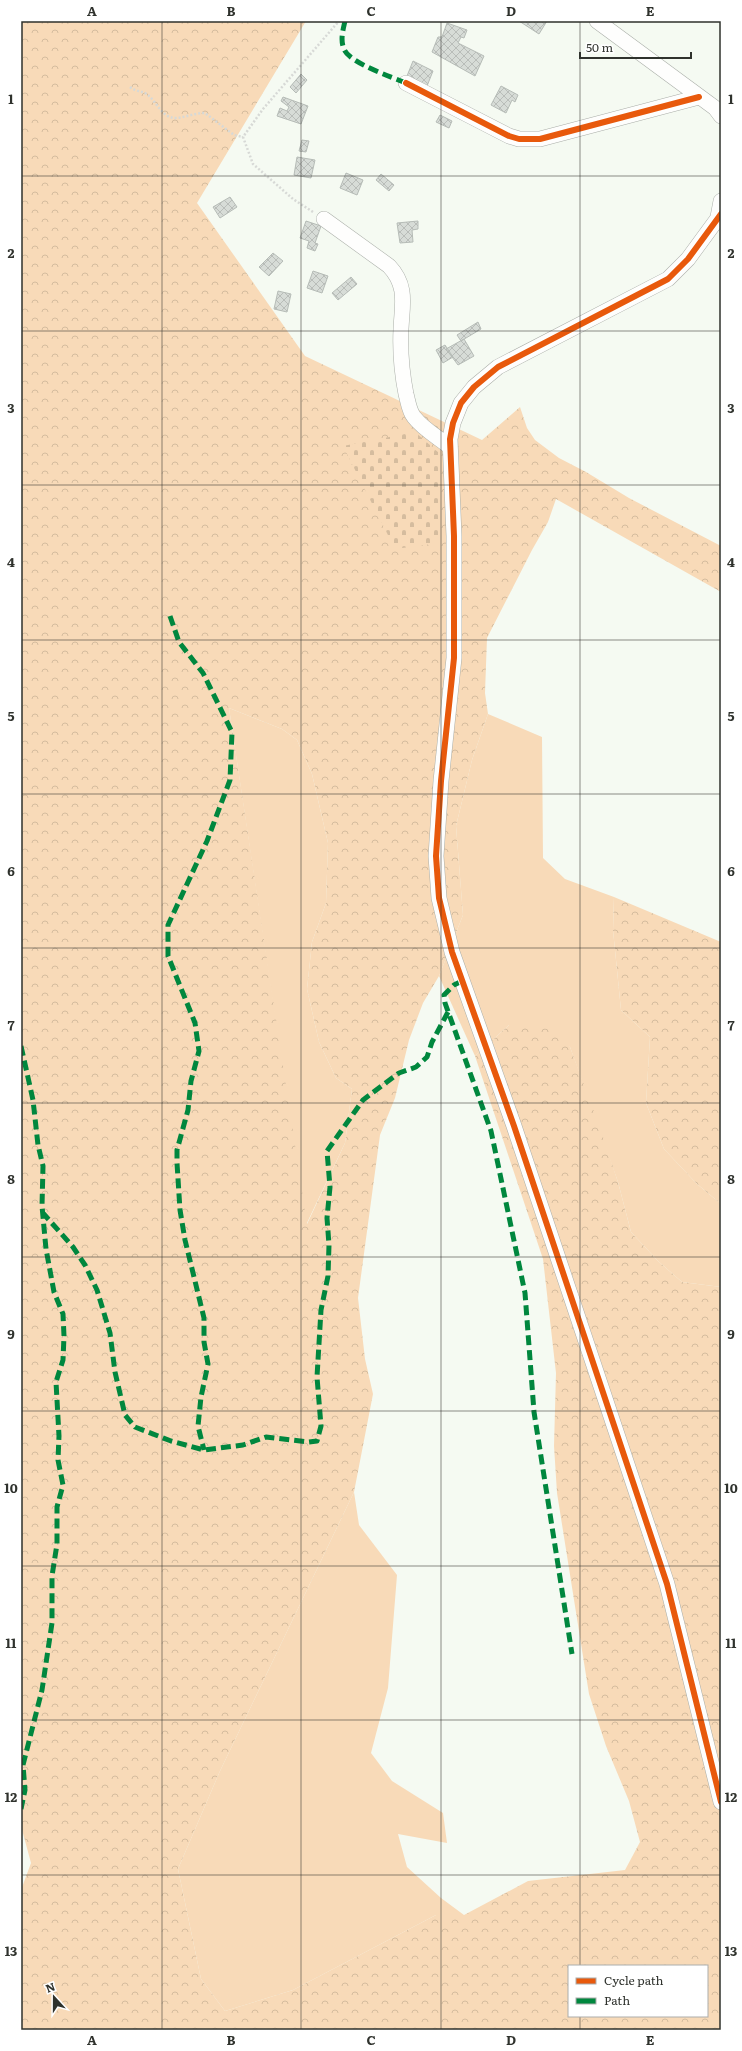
<svg xmlns="http://www.w3.org/2000/svg" width="742" height="2051" viewBox="0 0 742 2051" font-family="Literata,serif">
<style>
.green{fill:#f8dab8}
.forest{fill:url(#forest-crowns);fill-rule:evenodd}
.cemetery{fill:url(#cemetery-stones)}
.building{fill:url(#building-cross-hatch);stroke:#b6bcb7}
.lines{fill:none;stroke-linecap:round;stroke-linejoin:round}
.street-casing{stroke:#aaaea8;stroke-width:16}
.path{stroke:#d7d9d6;stroke-width:2.5;stroke-dasharray:2 2;stroke-linecap:butt}
.street{stroke:#fefefd;stroke-width:15}
.quiet{stroke:#00873e;stroke-width:5;stroke-dasharray:10 5;stroke-linecap:butt}
.cycleway-casing{stroke:#fff;stroke-width:8}
.cycleway{stroke:#e8590c;stroke-width:6}
.grid{fill:none;stroke:#2f322d;stroke-width:1;stroke-opacity:0.55}
.neatline{fill:none;stroke:#2f322d;stroke-width:1.5}
.grid-label{font-size:13px;text-anchor:middle;font-weight:bold;fill:#2f322d}
</style>
<defs>
<pattern id="forest-crowns" width="20" height="18" patternUnits="userSpaceOnUse"><rect width="20" height="18" fill="#f8dab8"/><path d="M2 6a3 3 0 1 1 6 0M12 15a3 3 0 1 1 6 0" fill="none" stroke="#d5bc9e"/></pattern>
<pattern id="cemetery-stones" width="16" height="16" patternUnits="userSpaceOnUse"><rect width="16" height="16" fill="#f8dab8"/><path d="M2 7V4a2 2 0 0 1 4 0v3zM10 15v-3a2 2 0 0 1 4 0v3z" fill="#d5bc9e"/></pattern>
<pattern id="building-cross-hatch" width="8" height="8" patternUnits="userSpaceOnUse"><rect width="8" height="8" fill="#d7dcd7"/><path d="M0 0l8 8M0 8l8-8" fill="none" stroke="#b9bdb9"/></pattern>
</defs>
<rect width="100%" height="100%" fill="#f5faf2"/>
<path class="green" d="M 229,708 L 282,729 L 297,740 L 312,774 L 328,843 L 326,903 L 312,942 L 307,989 L 319,1042 L 336,1078 L 352,1089 L 345,1143 L 306,1225 Z
M 488,714 L 542,737 L 543,858 L 565,879 L 614,897 L 613,930 L 621,1010 L 650,1037 L 646,1103 L 664,1149 L 697,1184 L 721,1204 L 721,1287 L 682,1282 L 658,1261 L 631,1232 L 618,1182 L 570,1047 L 509,1025 L 475,1056 L 439,976 L 463,915 L 456,826 L 472,760 Z
M 354,1492 L 359,1525 L 397,1575 L 388,1688 L 371,1753 L 392,1781 L 443,1813 L 447,1843 L 398,1834 L 407,1867 L 441,1898 L 464,1915 L 436,1915 L 293,1990 L 225,2011 L 201,1979 L 178,1869 L 220,1771 Z"/>
<path class="forest" d="M 21,21 L 306,21 L 197,203 L 305,356 L 482,440 L 520,407 L 527,428 L 535,440 L 559,458 L 586,472 L 629,498 L 721,546 L 721,592 L 556,499 L 548,522 L 532,550 L 487,638 L 485,693 L 488,714 L 472,760 L 456,826 L 463,915 L 439,976 L 423,1003 L 409,1040 L 395,1098 L 380,1135 L 358,1298 L 365,1359 L 373,1394 L 354,1492 L 220,1771 L 178,1869 L 201,1979 L 225,2011 L 293,1990 L 436,1915 L 464,1915 L 528,1881 L 625,1870 L 640,1842 L 629,1801 L 606,1746 L 589,1694 L 557,1493 L 554,1446 L 556,1373 L 543,1259 L 475,1056 L 509,1025 L 522,1025 L 549,1029 L 570,1047 L 599,1125 L 618,1182 L 631,1232 L 658,1261 L 682,1282 L 721,1287 L 721,2030 L 21,2030 L 21,1890 L 31,1863 L 21,1826 ZM 229,708 L 282,729 L 297,740 L 312,774 L 328,843 L 326,903 L 312,942 L 307,989 L 319,1042 L 336,1078 L 352,1089 L 345,1143 L 307,1224 ZM 569,1966 L 707,1966 L 707,2016 L 569,2016 Z
M 614,897 L 721,942 L 721,1204 L 697,1184 L 664,1149 L 646,1103 L 650,1037 L 621,1010 L 613,930 Z"/>
<path class="cemetery" d="M 415,432 L 439,453 L 439,543 L 395,549 L 343,446 Z"/>
<path class="building" d="M 519,21 L 547,21 L 539,34 Z
M 447,23 L 467,30 L 464,38 L 461,37 L 458,43 L 484,56 L 475,76 L 432,52 L 438,37 L 442,37 Z
M 413,61 L 433,71 L 427,86 L 407,76 Z
M 301,74 L 307,80 L 296,93 L 290,87 Z
M 501,86 L 518,95 L 515,102 L 512,100 L 506,113 L 491,105 Z
M 283,97 L 308,106 L 301,124 L 277,116 L 280,108 L 287,111 L 289,107 L 281,101 Z
M 440,115 L 452,121 L 449,128 L 436,122 Z
M 302,140 L 309,141 L 306,152 L 299,151 Z
M 297,157 L 315,160 L 311,178 L 294,175 Z
M 346,173 L 363,180 L 357,195 L 340,188 Z
M 381,174 L 394,185 L 389,191 L 376,180 Z
M 230,197 L 237,207 L 220,218 L 213,207 Z
M 306,221 L 321,226 L 315,243 L 318,244 L 315,251 L 307,248 L 309,241 L 300,238 Z
M 418,221 L 418,229 L 412,230 L 413,242 L 400,243 L 397,223 Z
M 273,253 L 283,261 L 269,276 L 259,267 Z
M 313,271 L 328,276 L 322,293 L 307,288 Z
M 351,277 L 357,284 L 338,300 L 332,293 Z
M 278,291 L 291,294 L 287,312 L 274,309 Z
M 478,322 L 481,329 L 461,341 L 457,335 Z
M 464,339 L 474,356 L 458,365 L 446,349 Z
M 445,345 L 453,357 L 443,363 L 436,350 Z"/>
<g class="lines">
<g class="street-casing">
<path id="street" d="M 597,21 L 715,108 L 721,116
M 406,83 L 509,136 L 519,139 L 540,139 L 699,97
M 721,214 L 688,259 L 668,279 L 498,367 L 474,387 L 461,403 L 453,423 L 450,439 L 454,536 L 454,658 L 441,781 L 436,856 L 439,898 L 452,952 L 514,1126 L 667,1584 L 721,1802
M 718,217 L 721,201
M 324,219 L 389,266 C 408,286 402,305 401,329 C 400,350 402,374 406,394 C 408,401 409,411 414,417 C 423,429 439,438 450,447"/>
</g>
<path class="path" d="M 130,87 C 135,91 140,91 145,93 C 157,100 161,119 177,118 C 186,117 195,113 205,113 L 234,135 L 243,137
M 313,212 L 293,199 L 253,164 L 243,137 L 263,109 L 339,21"/>
<use href="#street" class="street"/>
<path class="quiet" d="M 345,21 C 343,30 340,40 344,49 C 349,63 392,77 406,83
M 170,616 L 179,642 L 203,673 L 232,732 L 230,780 L 207,841 L 168,925 L 168,956 L 195,1023 L 199,1051 L 191,1081 L 188,1110 L 177,1150 L 177,1163 L 180,1210 L 185,1240 L 204,1318 L 204,1342 L 208,1364 L 201,1397 L 198,1426 L 204,1450
M 462,981 L 454,985 L 444,995 L 445,1003 L 491,1131 L 525,1293 L 534,1412 L 572,1654
M 21,1046 L 33,1100 L 38,1145 L 43,1166 L 42,1206 L 46,1249 L 54,1292 L 63,1314 L 64,1336 L 63,1360 L 56,1382 L 59,1436 L 58,1460 L 63,1485 L 57,1507 L 57,1544 L 52,1576 L 52,1623 L 42,1690 L 23,1765 L 25,1790 L 21,1809
M 42,1212 L 73,1247 L 85,1265 L 97,1290 L 110,1333 L 115,1372 L 125,1415 L 135,1427 L 171,1441 L 204,1450 L 243,1445 L 266,1437 L 309,1442 L 317,1441 L 321,1426 L 317,1377 L 321,1310 L 328,1276 L 329,1245 L 327,1218 L 330,1187 L 327,1151 L 363,1100 L 399,1073 L 416,1067 L 427,1057 L 432,1042 L 448,1012"/>
<g class="cycleway-casing">
<path id="cycleway" d="M 406,83 L 509,136 L 519,139 L 540,139 L 699,97
M 721,214 L 688,259 L 668,279 L 498,367 L 474,387 L 461,403 L 453,423 L 450,439 L 454,536 L 454,658 L 441,781 L 436,856 L 439,898 L 452,952 L 514,1126 L 667,1584 L 721,1802"/>
</g>
<use href="#cycleway" class="cycleway"/>
</g>
<path class="grid" d="M 162,21 L 162,2030M 301,21 L 301,2030M 441,21 L 441,2030M 580,21 L 580,1966M 21,176 L 721,176M 21,331 L 721,331M 21,485 L 721,485M 21,640 L 721,640M 21,794 L 721,794M 21,948 L 721,948M 21,1103 L 721,1103M 21,1257 L 721,1257M 21,1411 L 721,1411M 21,1566 L 721,1566M 21,1720 L 721,1720M 21,1875 L 721,1875M 580,2016 L 580,2030"/>
<rect width="742" height="2051" fill="none" stroke="#ffffff" stroke-width="44"/>
<rect x="568" y="1965" width="140" height="52" fill="#ffffff" stroke="#acadab"/>
<rect x="576" y="1978" width="20" height="6" fill="#e8590c" stroke="#acadab"/>
<text x="604" y="1985" font-size="12" fill="#2f322d">Cycle path</text>
<rect x="576" y="1998" width="20" height="6" fill="#00873e" stroke="#acadab"/>
<text x="604" y="2005" font-size="12" fill="#2f322d">Path</text>
<g transform="translate(54 1997) rotate(339)" stroke="#ffffff" stroke-width="3" paint-order="stroke">
<path d="M0-3L7 15L0 10L-7 15Z" fill="#2f322d"/>
<text y="-6" font-size="11" font-weight="bold" text-anchor="middle" fill="#2f322d">N</text>
</g>
<path d="M580 52v6h111v-6" fill="none" stroke="#2f322d" stroke-width="2"/>
<text x="586" y="52" font-size="12" fill="#2f322d" stroke="#ffffff" stroke-width="3" paint-order="stroke">50 m</text>
<rect x="22" y="22" width="698" height="2007" class="neatline"/>
<g class="grid-label">
<text x="92" y="16">A</text>
<text x="231" y="16">B</text>
<text x="371" y="16">C</text>
<text x="511" y="16">D</text>
<text x="650" y="16">E</text>
<text x="11" y="104">1</text>
<text x="731" y="104">1</text>
<text x="11" y="258">2</text>
<text x="731" y="258">2</text>
<text x="11" y="413">3</text>
<text x="731" y="413">3</text>
<text x="11" y="567">4</text>
<text x="731" y="567">4</text>
<text x="11" y="721">5</text>
<text x="731" y="721">5</text>
<text x="11" y="876">6</text>
<text x="731" y="876">6</text>
<text x="11" y="1030">7</text>
<text x="731" y="1030">7</text>
<text x="11" y="1184">8</text>
<text x="731" y="1184">8</text>
<text x="11" y="1339">9</text>
<text x="731" y="1339">9</text>
<text x="11" y="1493">10</text>
<text x="731" y="1493">10</text>
<text x="11" y="1648">11</text>
<text x="731" y="1648">11</text>
<text x="11" y="1802">12</text>
<text x="731" y="1802">12</text>
<text x="11" y="1956">13</text>
<text x="731" y="1956">13</text>
<text x="92" y="2045">A</text>
<text x="231" y="2045">B</text>
<text x="371" y="2045">C</text>
<text x="511" y="2045">D</text>
<text x="650" y="2045">E</text>
</g>
</svg>
